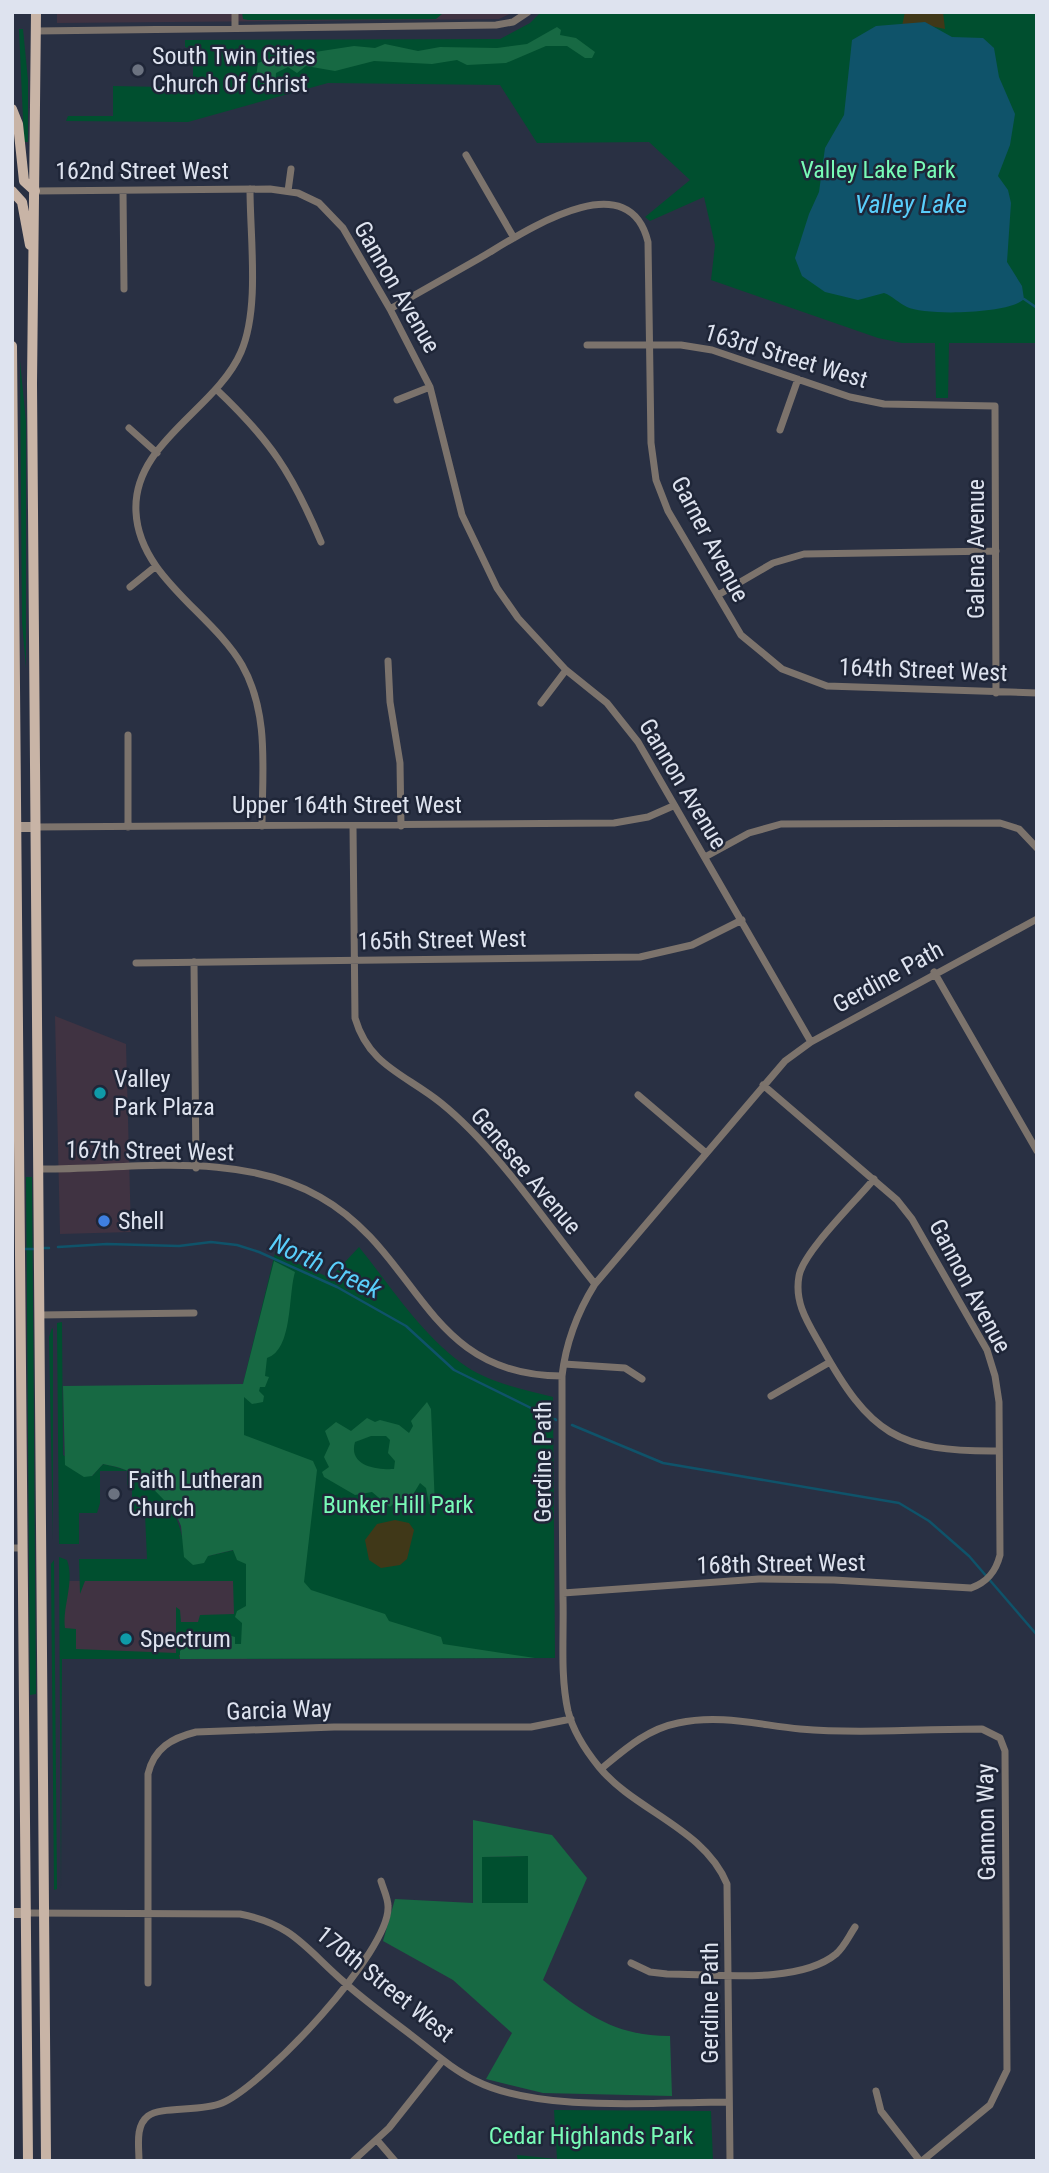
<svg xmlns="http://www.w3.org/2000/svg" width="1049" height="2173" viewBox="0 0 1049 2173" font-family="'Roboto Condensed',sans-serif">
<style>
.commercial{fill:#403342}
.green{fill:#004f2f}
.forest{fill:#176943;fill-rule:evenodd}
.sand{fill:#403818}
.water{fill:#0f536a}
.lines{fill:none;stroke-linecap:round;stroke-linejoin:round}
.stream{stroke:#0f536a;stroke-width:2.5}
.street{stroke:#7c736c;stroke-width:7}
.secondary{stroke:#a7988d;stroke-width:10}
.primary{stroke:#c8b4a6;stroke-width:10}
.worship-dot{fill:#6b7280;stroke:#1f2638;stroke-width:2.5}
.culture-dot{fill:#0f9aa8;stroke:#1f2638;stroke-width:2.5}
.shop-dot{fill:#3f7fe0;stroke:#1f2638;stroke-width:2.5}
.labels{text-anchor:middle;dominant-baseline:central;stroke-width:5;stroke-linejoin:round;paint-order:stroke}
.poi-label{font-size:24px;fill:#dee3ef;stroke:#1f2638;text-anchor:start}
.park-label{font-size:24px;fill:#78fcb7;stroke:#1f2638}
.street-label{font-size:24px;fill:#dee3ef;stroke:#1f2638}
.water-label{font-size:26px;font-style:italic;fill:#59cefb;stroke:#1f2638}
</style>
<rect width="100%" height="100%" fill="#293043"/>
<path class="commercial" d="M 57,12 L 514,12 L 499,19 L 57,23 Z
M 55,1016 L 126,1044 L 131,1232 L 60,1234 Z
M 61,1581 L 246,1581 L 247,1659 L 62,1659 Z"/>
<path class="green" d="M 242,12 L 442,12 L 442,14 L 436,19 L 248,20 L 243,19 Z
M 541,12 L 1037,12 L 1037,343 L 949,343 L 948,398 L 936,398 L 935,343 L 902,343 L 878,338 L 711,280 L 715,245 L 704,197 L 650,221 L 645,217 L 690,180 L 649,142 L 537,143 L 500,85 L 328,83 L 188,122 L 66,121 L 68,116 L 113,116 L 113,86 L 164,87 L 175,81 L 193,83 L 193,50 L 185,47 L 185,40 L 500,39 L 530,23 Z
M 19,29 L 23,29 L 28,80 L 28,142 L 24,142 Z
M 20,361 L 26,422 L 26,668 L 22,623 Z
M 26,1177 L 32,1177 L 36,1694 L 30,1695 Z
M 359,1247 C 392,1288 423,1337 467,1367 C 491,1383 525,1390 553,1397 L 555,1658 L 247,1659 L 242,1623 L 242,1645 L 235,1645 L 228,1635 L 227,1643 L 179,1655 L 180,1659 L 62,1659 L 61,1888 L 59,1557 L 67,1560 C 75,1582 62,1607 65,1628 L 76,1629 L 76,1649 L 176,1653 L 176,1607 L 180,1610 L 181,1622 L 198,1622 L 200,1615 L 234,1614 L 233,1581 L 85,1581 L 80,1594 L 79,1559 L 147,1559 L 145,1514 L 132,1513 L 132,1486 L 127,1485 L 127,1471 L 100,1471 L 100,1503 L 97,1513 L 79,1513 L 79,1544 L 59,1544 L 57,1323 L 62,1322 L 63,1455 L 92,1476 L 103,1464 C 156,1475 175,1497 185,1550 L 208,1556 L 234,1550 L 246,1563 L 243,1384 L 275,1253 L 330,1278 Z
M 52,1328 L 53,1329 L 53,1540 L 49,1337 Z
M 54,1560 L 57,1889 L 54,1890 L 51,1564 Z
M 528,1856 L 528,1903 L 481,1903 L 482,1857 Z
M 554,2110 L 711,2111 L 713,2161 L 518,2161 L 517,2155 L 557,2159 Z"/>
<path class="forest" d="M 557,27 L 561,30 L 560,35 L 576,38 L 595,52 L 592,58 L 585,58 L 567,46 L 546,46 L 506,63 L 467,65 L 457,60 L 432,64 L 374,61 L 335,71 L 306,66 L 297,73 L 288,67 L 276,73 L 275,87 L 270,90 L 256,77 L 258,63 L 280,55 L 298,58 L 302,54 L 354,46 L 375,48 L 385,44 L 418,51 L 440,47 L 497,48 L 527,44 Z
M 274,1261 L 295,1272 C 288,1295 293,1350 267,1358 L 265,1376 L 269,1377 L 265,1387 L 260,1387 L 259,1391 L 264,1396 L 263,1402 L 252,1404 L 244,1397 L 244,1435 L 313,1461 L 317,1470 L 304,1582 L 311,1590 L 385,1614 L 389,1621 L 441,1637 L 443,1644 L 535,1658 L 180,1659 L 180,1651 L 185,1646 L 200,1649 L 214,1644 L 218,1645 L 227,1643 L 228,1635 L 235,1637 L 235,1644 L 241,1644 L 242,1623 L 235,1617 L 237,1611 L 246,1606 L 246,1564 L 237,1560 L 233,1550 L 208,1556 L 204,1563 L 193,1565 L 184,1557 L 181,1526 L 170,1500 L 164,1500 C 142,1477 135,1470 103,1464 L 92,1476 L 84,1477 L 65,1465 L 63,1386 L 243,1384 Z
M 427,1402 L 431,1409 L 435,1507 L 429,1504 L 426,1488 L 420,1483 L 409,1501 L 399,1498 L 390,1507 L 372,1492 L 355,1495 L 324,1477 L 322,1472 L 329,1467 L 324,1457 L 330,1444 L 325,1431 L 336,1422 L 351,1431 L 367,1418 L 375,1422 L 380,1420 L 399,1425 L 409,1433 L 413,1426 L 411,1421 ZM 371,1436 L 386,1436 L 390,1440 L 388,1453 L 395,1461 L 394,1469 C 377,1470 348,1466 355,1442 Z
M 473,1820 L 552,1835 L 587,1878 L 543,1980 C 585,2014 615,2036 670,2036 L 672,2096 L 543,2093 L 486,2079 L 512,2033 L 453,1980 L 383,1941 L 395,1899 L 473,1903 ZM 528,1856 L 528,1903 L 482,1903 L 482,1857 Z"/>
<path class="sand" d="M 905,12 L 943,12 L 945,29 L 916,23 L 902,26 Z
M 395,1520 L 409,1523 L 414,1530 L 407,1559 L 400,1565 L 381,1568 L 369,1560 L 365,1540 L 377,1524 Z"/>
<path class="water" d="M 925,22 L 952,37 L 983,38 L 994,48 L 999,77 L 1015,114 L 1010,145 L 998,176 L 1008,190 L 1011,203 L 1007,262 L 1022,286 L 1024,299 C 1010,314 925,316 907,307 C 898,303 893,296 884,293 L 858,300 L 825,292 L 802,276 L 795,258 L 809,214 L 819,192 L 825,148 L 844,115 L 852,40 L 876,26 Z"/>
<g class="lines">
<path class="stream" d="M 1024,299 L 1037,308
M 58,1247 L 107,1244 L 179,1246 L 211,1242 L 237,1245 L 259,1252 L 337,1287 L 406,1326 L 454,1370 L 549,1417
M 44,1248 L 49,1248
M 25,1249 L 34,1249
M 555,1419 L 556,1420
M 572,1425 L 663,1463 L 899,1503 L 929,1521 L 969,1556 L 1037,1635"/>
<path class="street" d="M 235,12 L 235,28
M 36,31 L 496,25 L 513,22 L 528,12
M 466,155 L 514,238
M 250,189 C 250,238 260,308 241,352 C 216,410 132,443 136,512 C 139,577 212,613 242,665 C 270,714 262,773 262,826
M 35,191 L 270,189 L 298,193 L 319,203 L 343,228 L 390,309 L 430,387 L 462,515 L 497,588 L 518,618 L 566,670 L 607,703 L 638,742 L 811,1042
M 123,191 L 124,289
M 288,191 L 291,169
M 390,309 C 420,292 450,275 480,258 C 521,234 628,160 648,242 L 651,443 L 656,480 L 668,511 L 741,635 L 782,669 L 827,686 L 1037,693
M 587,345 L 681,345 L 712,350 L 850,397 L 884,404 L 995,406 L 996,693
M 216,389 C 271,441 292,473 321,542
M 397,400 L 430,387
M 129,428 L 157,453
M 780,430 L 798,379
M 130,587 L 156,566
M 718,595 L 773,563 L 804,554 L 996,551
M 388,661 L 390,702 L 400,763 L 401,826
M 541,703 L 566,670
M 128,735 L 128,827
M 353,826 L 355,1018 C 369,1066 405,1074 441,1103 C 498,1149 548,1226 595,1284
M 35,827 L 614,823 L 648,817 L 673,806
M 705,857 L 749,833 L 781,824 L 1000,823 L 1019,829 L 1037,848
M 194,962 L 196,1168
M 136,963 L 640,957 L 692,945 L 742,920
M 934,972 L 1037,1151
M 638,1095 L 706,1153
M 38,1169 C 130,1170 237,1149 320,1197 C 421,1254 424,1376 562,1376
M 874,1179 C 857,1200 803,1252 799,1276 C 794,1303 808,1323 821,1346 C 870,1434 897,1452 999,1451
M 39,1315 L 194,1313
M 564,1364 L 625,1368 L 642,1379
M 771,1396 L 830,1362
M 12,1548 L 23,1548
M 563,1593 L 759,1579 L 834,1580 L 971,1588 C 988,1582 996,1571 1000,1555 L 999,1402 L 995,1376 L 987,1350 L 912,1219 L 897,1200 L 763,1085
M 601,1769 C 624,1750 647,1729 678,1723 C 720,1714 759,1725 800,1729 C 860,1734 922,1729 982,1729 L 1000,1738 L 1005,1751 L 1007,2070 L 990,2105 L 922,2161
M 26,1913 L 240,1914 C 293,1924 306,1949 344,1982 C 365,2001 389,2018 411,2035 C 432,2051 453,2070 476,2081 C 540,2113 657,2102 729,2102
M 631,1963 L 650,1972 L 667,1974 C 715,1974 798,1985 836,1954 C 844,1947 849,1936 855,1927
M 148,1983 L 148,1774 C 154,1748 172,1738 196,1732 L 334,1727 L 531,1727 L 571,1719
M 876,2091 L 881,2111 L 920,2161
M 377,2140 L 395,2161
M 139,2161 C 139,2146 135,2126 148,2116 C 161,2106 201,2112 222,2103 C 263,2086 391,1951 388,1906 C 388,1898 383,1888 381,1881
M 353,2161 L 389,2128 L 443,2060
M 730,2161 L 727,1884 C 704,1828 635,1811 599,1767 C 586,1751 573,1731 568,1711 C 560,1675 564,1636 563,1599 C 562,1525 562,1450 562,1376 C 566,1341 577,1313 595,1284 L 785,1061 L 811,1042 L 1037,919"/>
<path class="secondary" d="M 12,827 L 35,827
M 12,1913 L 26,1913"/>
<path class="primary" d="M 36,12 L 32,384 L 46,2161
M 12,109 L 18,124 L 24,181 L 35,191
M 12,191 L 22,202 L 30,245
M 12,346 L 28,2161"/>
</g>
<g class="worship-dot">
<circle cx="138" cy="70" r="7"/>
<circle cx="114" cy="1494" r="7"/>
</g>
<g class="culture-dot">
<circle cx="100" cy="1093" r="7"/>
<circle cx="126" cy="1639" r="7"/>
</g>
<circle class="shop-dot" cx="104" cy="1221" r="7"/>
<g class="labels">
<g class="poi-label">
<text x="152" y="56">South Twin Cities<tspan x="152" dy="28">Church Of Christ</tspan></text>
<text x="114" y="1079">Valley<tspan x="114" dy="28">Park Plaza</tspan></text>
<text x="118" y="1221">Shell</text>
<text x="128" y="1480">Faith Lutheran<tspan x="128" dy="28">Church</tspan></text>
<text x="140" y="1639">Spectrum</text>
</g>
<g class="park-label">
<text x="878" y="170">Valley Lake Park</text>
<text x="398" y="1505">Bunker Hill Park</text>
<text x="591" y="2136">Cedar Highlands Park</text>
</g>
<g class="street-label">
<text x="142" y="171">162nd Street West</text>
<text transform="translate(397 287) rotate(60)">Gannon Avenue</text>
<text transform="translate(786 356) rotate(17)">163rd Street West</text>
<text transform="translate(710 539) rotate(62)">Garner Avenue</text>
<text transform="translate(976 549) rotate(-90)">Galena Avenue</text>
<text transform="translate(923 670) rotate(2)">164th Street West</text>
<text transform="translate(683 784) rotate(59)">Gannon Avenue</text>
<text x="347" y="805">Upper 164th Street West</text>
<text transform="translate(442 940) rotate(-1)">165th Street West</text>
<text transform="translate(888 977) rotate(-29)">Gerdine Path</text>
<text transform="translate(150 1151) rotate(1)">167th Street West</text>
<text transform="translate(526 1171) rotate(50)">Genesee Avenue</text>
<text transform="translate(970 1286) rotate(62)">Gannon Avenue</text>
<text transform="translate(543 1462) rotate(-90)">Gerdine Path</text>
<text transform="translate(781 1564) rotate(-1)">168th Street West</text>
<text transform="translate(279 1710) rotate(-2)">Garcia Way</text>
<text transform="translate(986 1822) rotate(-91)">Gannon Way</text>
<text transform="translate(385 1984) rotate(39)">170th Street West</text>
<text transform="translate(710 2003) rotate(-90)">Gerdine Path</text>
</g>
<g class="water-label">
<text x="911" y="204">Valley Lake</text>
<text transform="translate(326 1266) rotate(25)">North Creek</text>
</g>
</g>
<rect width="1049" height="2173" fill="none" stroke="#dee3ef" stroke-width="28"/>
</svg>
